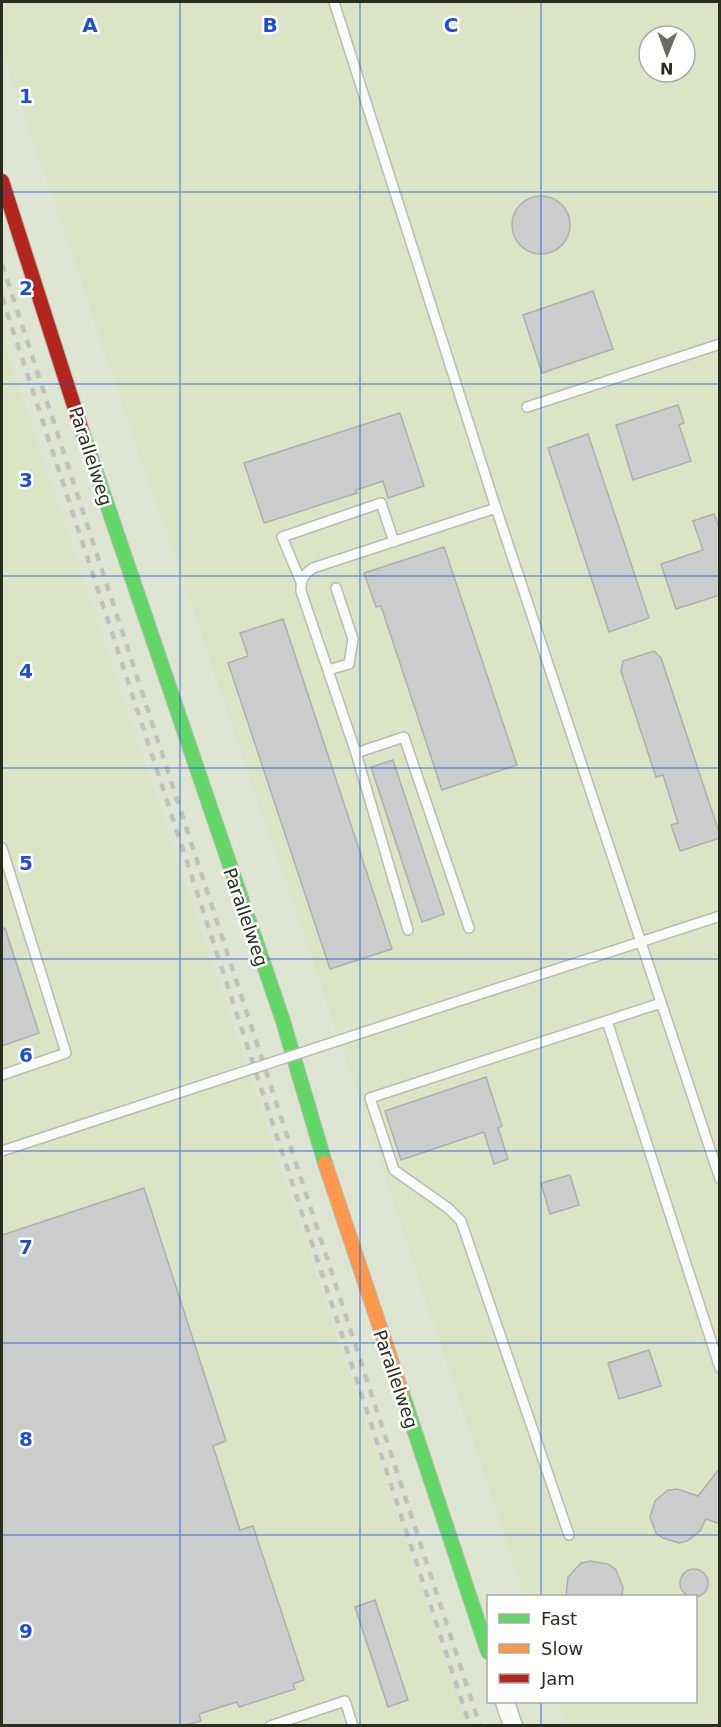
<svg xmlns="http://www.w3.org/2000/svg" width="721" height="1727" viewBox="0 0 721 1727" font-family="'DejaVu Sans',sans-serif">
<style>
.built{fill:#dbe5c6;fill-rule:evenodd}
.building{fill:#cacdcb;stroke:#acafac;stroke-width:1.5}
.lines{fill:none;stroke-linecap:round;stroke-linejoin:round}
.lane-casing{stroke:#b7bcae;stroke-width:12}
.street-casing{stroke:#b7bcae;stroke-width:21}
.fast-casing{stroke:#b7bcae;stroke-width:16}
.slow-casing{stroke:#b7bcae;stroke-width:16}
.jam-casing{stroke:#b7bcae;stroke-width:16}
.lane{stroke:#fafbf8;stroke-width:9}
.street{stroke:#fafbf8;stroke-width:18}
.fast{stroke:#63d668;stroke-width:14}
.slow{stroke:#ff974d;stroke-width:14}
.jam{stroke:#b3261e;stroke-width:14}
.rail{stroke:#c0c1bc;stroke-width:4.5;stroke-dasharray:8 8;stroke-linecap:butt}
.lane-bridge-casing{stroke:#b7bcae;stroke-width:12;stroke-linecap:butt}
.lane-bridge{stroke:#fafbf8;stroke-width:9}
.grid{fill:none;stroke:#1d4ed8;stroke-width:1.5;stroke-opacity:0.55}
.labels{text-anchor:middle;dominant-baseline:central;stroke-width:5;stroke-linejoin:round;paint-order:stroke}
.street-label{font-size:18px;fill:#292d20;stroke:#fff}
.grid-label{font-size:20px;text-anchor:middle;font-weight:bold;fill:#1d4ed8;stroke:#fff;stroke-width:5;stroke-linejoin:round;paint-order:stroke}
</style>
<rect width="100%" height="100%" fill="#dfe5d3"/>
<path class="built" d="M 2,2 L 719,2 L 719,1725 L 566,1725 L 558,1702 L 696,1702 L 696,1596 L 524,1596 L 371,1132 L 2,50 ZM 649,36 L 685,36 L 685,72 L 649,72 Z
M 2,335 L 467,1725 L 2,1725 Z"/>
<path class="building" d="M512 225a29 29 0 1 1 58 0a29 29 0 1 1-58 0Z
M 593,291 L 613,349 L 542,373 L 523,315 Z
M 678,405 L 684,423 L 679,425 L 691,461 L 633,480 L 616,425 Z
M 400,413 L 424,486 L 388,498 L 383,481 L 356,490 L 357,493 L 264,523 L 244,463 Z
M 588,434 L 649,618 L 609,632 L 548,448 Z
M 714,514 L 720,530 L 720,595 L 676,609 L 661,564 L 703,550 L 693,521 Z
M 444,547 L 517,765 L 442,790 L 381,606 L 376,607 L 364,573 Z
M 283,619 L 392,949 L 330,969 L 228,663 L 248,656 L 240,633 Z
M 654,651 L 661,658 L 720,835 L 720,838 L 680,851 L 671,825 L 678,823 L 663,775 L 656,777 L 621,671 L 623,661 Z
M 393,760 L 444,914 L 422,922 L 371,767 Z
M 5,928 L 39,1033 L 2,1046 L 2,929 Z
M 486,1077 L 502,1126 L 498,1128 L 508,1159 L 494,1164 L 484,1132 L 401,1160 L 385,1111 Z
M 570,1175 L 579,1205 L 550,1214 L 541,1183 Z
M 144,1188 L 226,1441 L 213,1446 L 240,1530 L 253,1526 L 304,1680 L 293,1684 L 295,1689 L 239,1707 L 237,1702 L 199,1714 L 201,1721 L 186,1725 L 2,1725 L 2,1235 Z
M 649,1350 L 661,1386 L 619,1399 L 608,1363 Z
M 720,1468 L 720,1524 L 706,1519 L 700,1531 L 687,1541 L 679,1543 L 663,1538 L 656,1533 L 650,1517 L 655,1501 L 668,1490 L 677,1489 L 698,1496 Z
M 590,1561 L 608,1564 L 616,1570 L 623,1587 L 622,1596 L 566,1596 L 568,1577 L 581,1563 Z
M680 1583a14 14 0 1 1 28 0a14 14 0 1 1-28 0Z
M 375,1600 L 408,1700 L 388,1707 L 355,1607 Z"/>
<g class="lines">
<g class="lane-casing">
<path id="lane" d="M 334,2 L 492,496 L 720,1179
M 527,407 L 720,344
M 301,582 L 282,537 L 381,503 L 394,542
M 328,670 L 349,664 L 353,639 L 336,588
M 356,753 L 404,737 L 469,928
M 2,848 L 66,1053 L 2,1075
M 408,930 L 356,753 L 301,591 C 301,579 303,575 313,568 L 496,508
M 468,998 L 720,916
M 607,1021 L 720,1368
M 569,1535 L 461,1221 L 448,1208 L 394,1170 L 370,1098 L 661,1003
M 270,1726 L 345,1701 L 353,1726"/>
</g>
<g class="street-casing">
<path id="street" d="M 505,1702 L 513,1726"/>
</g>
<g class="fast-casing">
<path id="fast" d="M 82,431 L 283,1021 L 325,1163
M 402,1393 L 488,1652"/>
</g>
<g class="slow-casing">
<path id="slow" d="M 325,1163 L 402,1393"/>
</g>
<g class="jam-casing">
<path id="jam" d="M 2,181 L 82,431"/>
</g>
<use href="#lane" class="lane"/>
<use href="#street" class="street"/>
<use href="#fast" class="fast"/>
<use href="#slow" class="slow"/>
<use href="#jam" class="jam"/>
<path class="rail" d="M 2,264 L 480,1726
M 2,297 L 470,1726"/>
<g class="lane-bridge-casing">
<path id="lane-bridge" d="M 2,1151 L 468,998"/>
</g>
<use href="#lane-bridge" class="lane-bridge"/>
</g>
<path class="grid" d="M 180,2 L 180,1726M 360,2 L 360,1726M 541,2 L 541,1596M 2,192 L 720,192M 2,384 L 720,384M 2,576 L 720,576M 2,768 L 720,768M 2,959 L 720,959M 2,1151 L 720,1151M 2,1343 L 720,1343M 2,1535 L 720,1535M 541,1702 L 541,1726"/>
<g class="labels">
<g class="street-label">
<text transform="translate(91 456) rotate(72)">Parallelweg</text>
<text transform="translate(246 917) rotate(71)">Parallelweg</text>
<text transform="translate(396 1379) rotate(71)">Parallelweg</text>
</g>
</g>
<g class="grid-label">
<text x="90" y="32">A</text>
<text x="270" y="32">B</text>
<text x="451" y="32">C</text>
<text x="26" y="103">1</text>
<text x="26" y="295">2</text>
<text x="26" y="487">3</text>
<text x="26" y="678">4</text>
<text x="26" y="870">5</text>
<text x="26" y="1062">6</text>
<text x="26" y="1254">7</text>
<text x="26" y="1446">8</text>
<text x="26" y="1638">9</text>
</g>
<rect width="721" height="1727" fill="none" stroke="#292d20" stroke-width="6"/>
<rect x="487" y="1595" width="210" height="108" fill="#ffffff" stroke="#a9aba6" stroke-width="1.5"/>
<rect x="499" y="1614" width="30" height="9" fill="#63d668" stroke="#a9aba6" stroke-width="1.5"/>
<text x="541" y="1625" font-size="18" fill="#292d20">Fast</text>
<rect x="499" y="1644" width="30" height="9" fill="#ff974d" stroke="#a9aba6" stroke-width="1.5"/>
<text x="541" y="1655" font-size="18" fill="#292d20">Slow</text>
<rect x="499" y="1674" width="30" height="9" fill="#b3261e" stroke="#a9aba6" stroke-width="1.5"/>
<text x="541" y="1685" font-size="18" fill="#292d20">Jam</text>
<g transform="translate(667 54) rotate(181)"><circle r="28" fill="#ffffff" stroke="#a9aba6" stroke-width="1.5"/>
<path d="M0-4.5L10 22L0 15L-10 22Z" fill="#696d5f"/>
<text y="-9" font-size="16" font-weight="bold" text-anchor="middle" fill="#292d20">N</text>
</g>
</svg>
